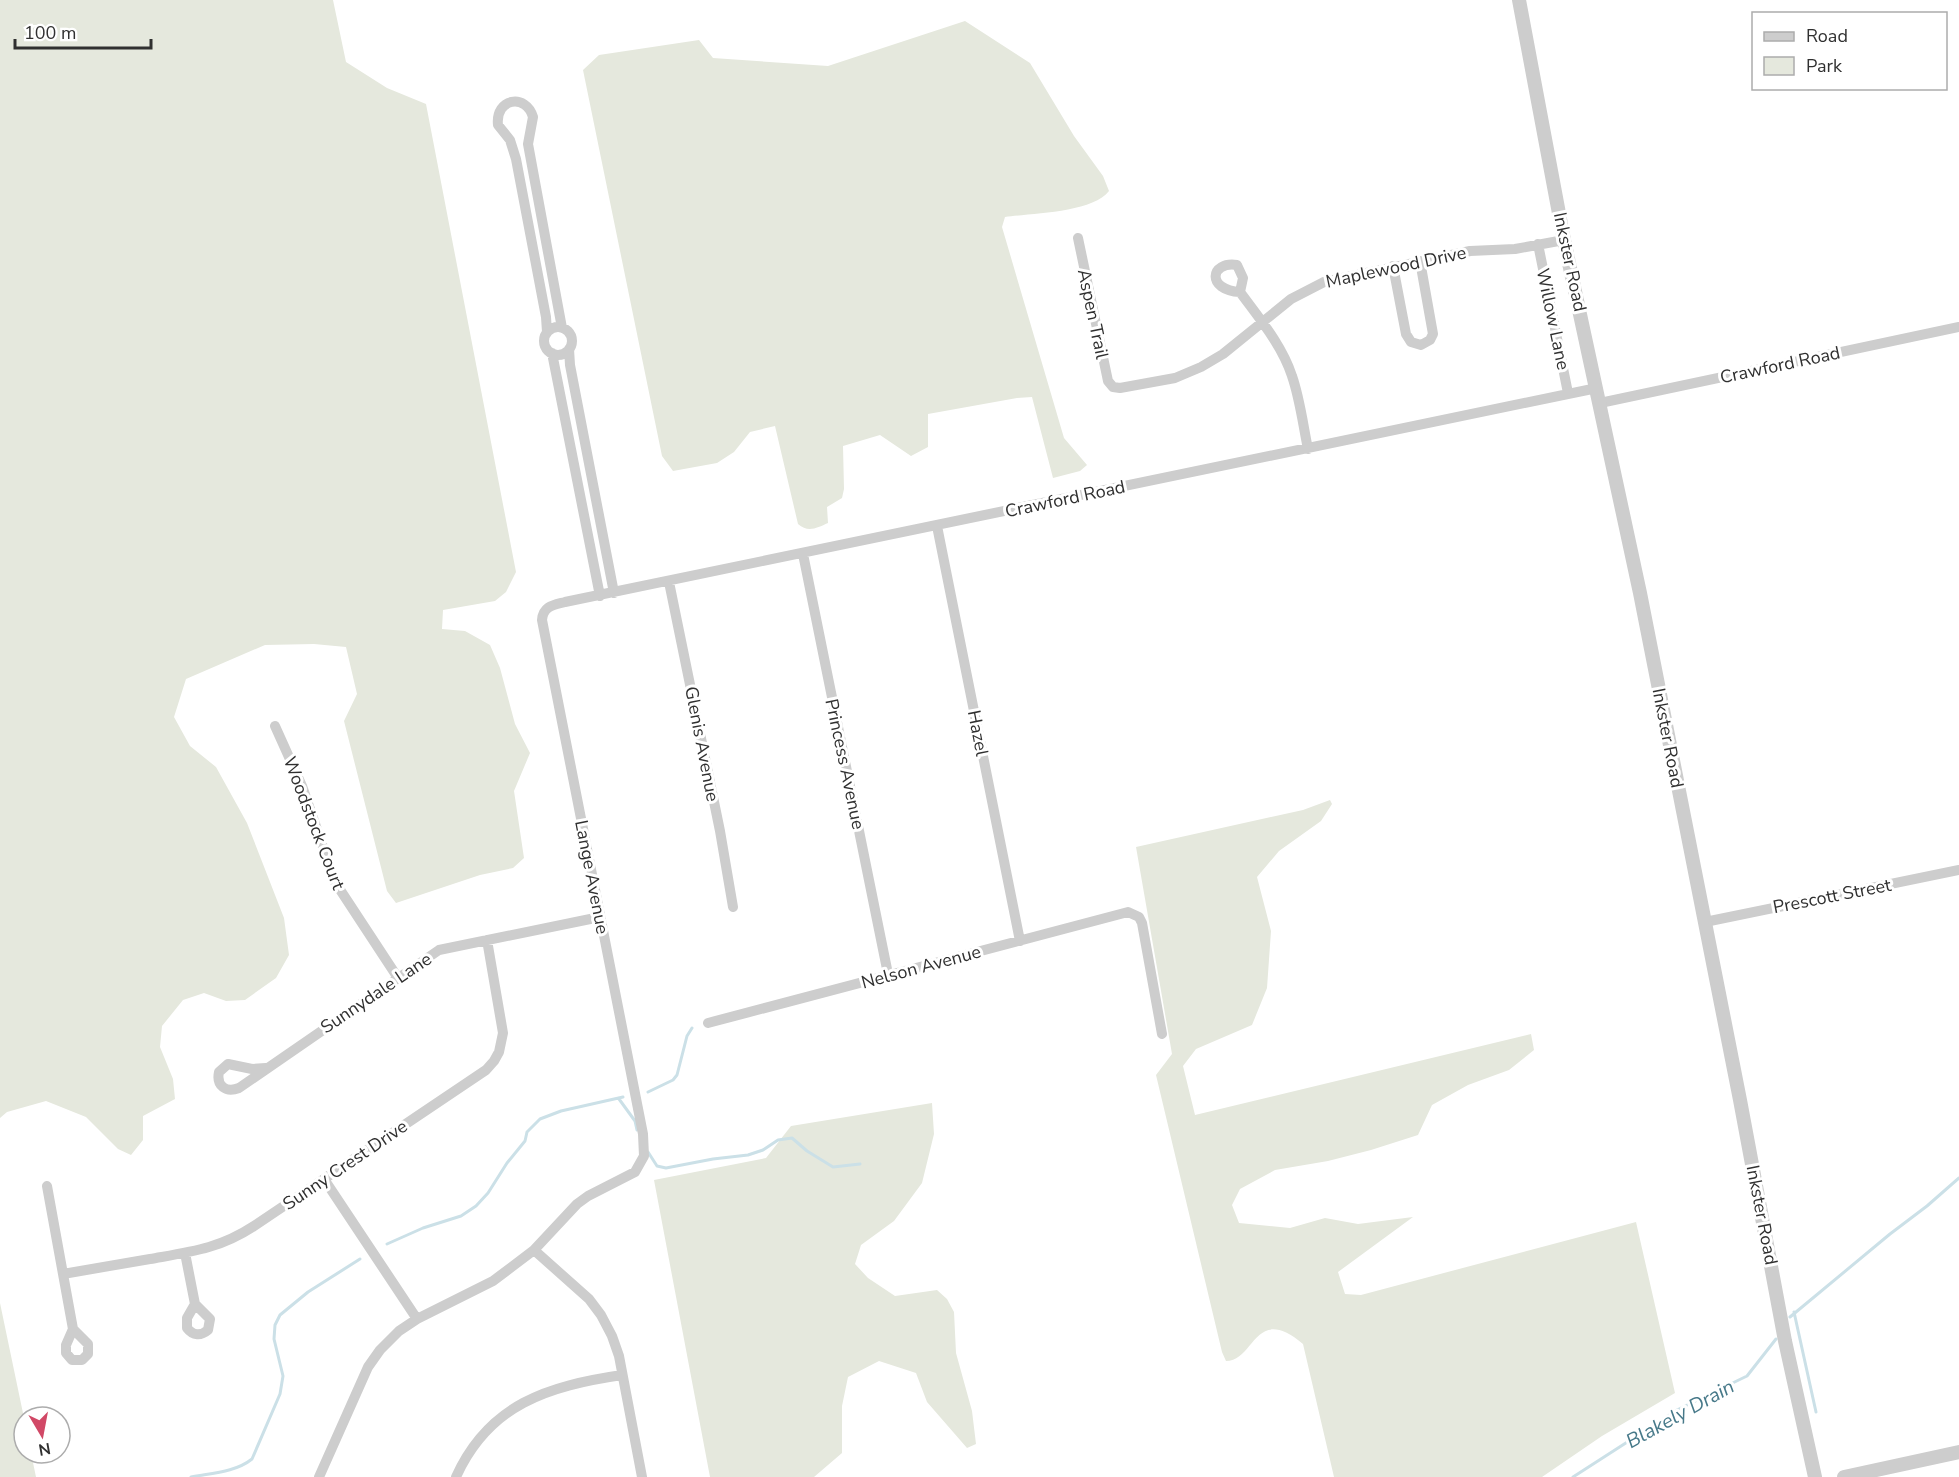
<svg xmlns="http://www.w3.org/2000/svg" width="1959" height="1477" viewBox="0 0 1959 1477" font-family="'Nunito Sans',sans-serif">
<style>
.green{fill:#e5e8dd}
.lines{fill:none;stroke-linecap:round;stroke-linejoin:round}
.stream{stroke:#cbe0e7;stroke-width:3}
.minor{stroke:#cdcdcd;stroke-width:10}
.tertiary{stroke:#cdcdcd;stroke-width:14}
.labels{text-anchor:middle;dominant-baseline:central;stroke-width:6;stroke-linejoin:round;paint-order:stroke}
.street-label{font-size:18px;fill:#303030;stroke:#fff}
.water-label{font-size:20px;font-style:italic;fill:#477989;stroke:#fff}
</style>
<rect width="100%" height="100%" fill="#fff"/>
<path class="green" d="M 0,0 L 333,0 L 346,62 L 387,88 L 426,104 L 516,572 L 506,592 L 495,601 L 443,610 L 442,629 L 465,631 L 490,645 L 500,668 L 515,724 L 530,753 L 514,791 L 524,858 L 513,868 L 480,875 L 396,903 L 387,891 L 344,721 L 357,694 L 346,647 L 314,644 L 265,645 L 186,679 L 174,717 L 190,746 L 216,767 L 247,823 L 284,918 L 289,955 L 276,978 L 245,1000 L 226,1001 L 204,993 L 183,1000 L 162,1026 L 160,1047 L 173,1079 L 175,1099 L 143,1116 L 143,1140 L 131,1155 L 118,1149 L 86,1117 L 46,1101 L 7,1112 L 0,1118 Z
M 965,21 L 1030,63 L 1074,136 L 1103,176 L 1109,191 C 1092,213 1032,213 1005,217 L 1002,227 L 1064,438 L 1087,465 L 1080,471 L 1053,478 L 1032,397 L 1017,398 L 928,414 L 928,447 L 911,456 L 880,435 L 843,446 L 844,489 L 842,498 L 827,507 L 828,523 C 817,528 808,533 798,524 L 775,426 L 750,432 L 734,452 L 717,463 L 673,471 L 662,456 L 583,70 L 599,55 L 699,40 L 713,58 L 828,66 Z
M 1330,800 L 1332,804 L 1321,821 L 1279,851 L 1257,877 L 1271,931 L 1267,988 L 1252,1025 L 1196,1049 L 1183,1066 L 1195,1115 L 1531,1034 L 1534,1050 L 1509,1070 L 1468,1085 L 1432,1105 L 1418,1135 L 1371,1150 L 1328,1161 L 1275,1170 L 1240,1189 L 1232,1205 L 1239,1223 L 1290,1228 L 1325,1218 L 1358,1224 L 1413,1217 L 1338,1272 L 1345,1294 L 1361,1295 L 1636,1222 L 1675,1393 L 1602,1436 L 1542,1477 L 1334,1477 L 1303,1344 C 1254,1303 1255,1361 1226,1361 L 1222,1352 L 1156,1075 L 1172,1054 L 1136,847 L 1303,810 Z
M 932,1103 L 934,1134 L 922,1183 L 894,1221 L 861,1245 L 855,1264 L 868,1278 L 895,1296 L 937,1290 L 947,1299 L 954,1312 L 956,1353 L 972,1411 L 976,1444 L 967,1448 L 927,1402 L 916,1373 L 879,1361 L 848,1377 L 842,1406 L 842,1453 L 814,1477 L 710,1477 L 654,1180 L 766,1158 L 791,1126 Z
M 0,1303 L 24,1418 L 24,1453 L 31,1453 L 36,1477 L 0,1477 Z"/>
<g class="lines">
<path class="stream" d="M 648,1092 L 673,1080 L 677,1075 L 687,1036 L 692,1028
M 619,1099 L 635,1121 L 637,1130
M 648,1152 L 657,1166 L 666,1168 L 713,1159 L 748,1155 L 763,1150 L 778,1140 L 792,1138 L 807,1151 L 833,1167 L 860,1164
M 387,1244 L 423,1228 L 461,1216 L 476,1206 L 488,1193 L 507,1163 L 525,1141 L 527,1132 L 540,1119 L 561,1111 L 623,1097
M 1794,1312 L 1816,1412
M 1790,1317 L 1890,1234 L 1927,1206 L 1959,1178
M 191,1477 C 212,1473 236,1472 252,1459 L 280,1394 L 283,1376 L 274,1339 L 275,1325 L 280,1315 L 308,1292 L 360,1259
M 1573,1477 L 1677,1410 L 1747,1376 L 1776,1339"/>
<path class="minor" d="M 1078,238 L 1108,381 L 1113,387 L 1120,388 L 1175,378 L 1201,367 L 1223,354 L 1291,299 L 1324,282 L 1470,251 L 1515,249 L 1564,240
M 1538,244 L 1568,393
M 1393,266 L 1406,334 L 1411,342 L 1421,345 L 1430,340 L 1433,334 L 1420,261
M 1240,292 L 1243,278 L 1237,265 C 1210,261 1206,290 1240,292 C 1259,318 1282,345 1292,376 C 1300,399 1303,425 1308,449
M544 341a14 14 0 1 1 28 0a14 14 0 1 1-28 0Z
M 547,332 L 546,317 L 516,159 L 510,140 L 498,125 C 495,98 526,93 533,117 L 528,144 L 562,328
M 569,349 L 570,365 L 614,593
M 552,353 L 600,596
M 1600,403 L 1959,327
M 937,526 L 1020,941
M 803,554 L 888,974
M 669,582 L 720,831 L 733,907
M 275,726 L 302,786 L 335,882 L 398,978
M 1705,922 L 1959,870
M 708,1023 L 1128,912 L 1139,917 L 1142,923 L 1162,1034
M 266,1068 L 252,1069 L 228,1064 L 219,1072 C 216,1086 226,1093 239,1088 L 439,950 L 600,917
M 324,1179 L 417,1319
M 47,1186 L 73,1329 L 66,1345 L 66,1353 L 72,1360 L 82,1360 L 88,1354 L 88,1344 L 73,1329
M 534,1250 L 589,1299 L 601,1315 L 612,1336 L 619,1356 L 642,1477
M 185,1253 L 195,1304 L 187,1318 L 187,1328 C 193,1336 201,1336 208,1330 L 210,1319 L 195,1304
M 63,1274 C 92,1269 121,1264 150,1259 C 190,1252 219,1249 254,1226 L 486,1070 L 494,1061 L 499,1052 L 503,1033 L 487,940
M 319,1477 L 368,1367 L 380,1350 L 399,1331 L 417,1319 L 493,1281 L 534,1250 L 577,1204 L 588,1196 L 635,1172 L 644,1156 L 643,1134 L 542,620 C 543,606 554,605 565,602 L 1597,388
M 456,1477 C 489,1404 548,1386 622,1375"/>
<path class="tertiary" d="M 1519,0 L 1564,240 L 1640,593 L 1740,1100 L 1785,1341 L 1815,1477
M 1844,1477 L 1959,1452"/>
</g>
<g class="labels">
<g class="street-label">
<text transform="translate(1570 262) rotate(78)">Inkster Road</text>
<text transform="translate(1396 267) rotate(-12)">Maplewood Drive</text>
<text transform="translate(1093 314) rotate(78)">Aspen Trail</text>
<text transform="translate(1553 319) rotate(78)">Willow Lane</text>
<text transform="translate(1780 365) rotate(-12)">Crawford Road</text>
<text transform="translate(1065 499) rotate(-12)">Crawford Road</text>
<text transform="translate(978 733) rotate(79)">Hazel</text>
<text transform="translate(1668 738) rotate(79)">Inkster Road</text>
<text transform="translate(702 744) rotate(79)">Glenis Avenue</text>
<text transform="translate(845 764) rotate(78)">Princess Avenue</text>
<text transform="translate(314 823) rotate(69)">Woodstock Court</text>
<text transform="translate(592 877) rotate(79)">Lange Avenue</text>
<text transform="translate(1832 896) rotate(-11)">Prescott Street</text>
<text transform="translate(921 967) rotate(-15)">Nelson Avenue</text>
<text transform="translate(376 993) rotate(-34)">Sunnydale Lane</text>
<text transform="translate(345 1165) rotate(-34)">Sunny Crest Drive</text>
<text transform="translate(1762 1215) rotate(79)">Inkster Road</text>
</g>
<g class="water-label">
<text transform="translate(1680 1414) rotate(-29)">Blakely Drain</text>
</g>
</g>
<rect x="1752" y="12" width="195" height="78" fill="#ffffff" stroke="#acacac" stroke-width="1.5"/>
<rect x="1764" y="32" width="30" height="9" fill="#cdcdcd" stroke="#acacac" stroke-width="1.5"/>
<text x="1806" y="42" font-size="18" fill="#303030">Road</text>
<rect x="1764" y="57" width="30" height="18" fill="#e5e8dd" stroke="#acacac" stroke-width="1.5"/>
<text x="1806" y="72" font-size="18" fill="#303030">Park</text>
<g transform="translate(42 1435) rotate(170)"><circle r="28" fill="#ffffff" stroke="#acacac" stroke-width="1.5"/>
<path d="M0-4.5L10 22L0 15L-10 22Z" fill="#d14866"/>
<text y="-9" font-size="16" font-weight="bold" text-anchor="middle" fill="#303030">N</text>
</g>
<path d="M15 39v9h136v-9" fill="none" stroke="#303030" stroke-width="3"/>
<text x="24" y="39" font-size="18" fill="#303030" stroke="#ffffff" stroke-width="4.5" paint-order="stroke">100 m</text>
</svg>
